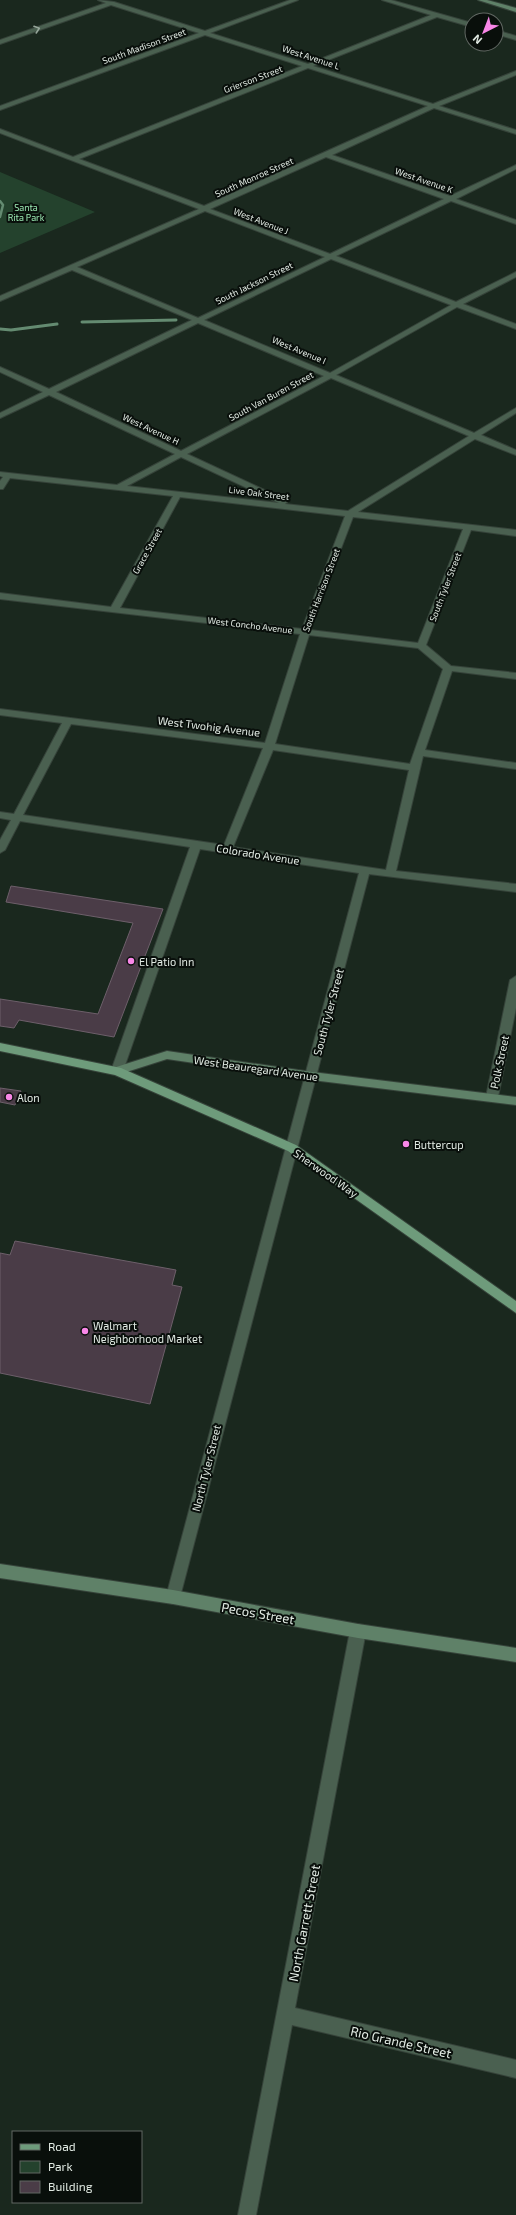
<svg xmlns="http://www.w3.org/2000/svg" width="516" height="2215" viewBox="0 0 516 2215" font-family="'Exo 2',sans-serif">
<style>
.green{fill:#24422d}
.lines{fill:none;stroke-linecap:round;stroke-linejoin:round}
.stream-far1{stroke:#648b71;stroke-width:2.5}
.stream{stroke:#648b71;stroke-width:3}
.building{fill:#4a3c47;stroke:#6d5f6a}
.street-casing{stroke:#36433a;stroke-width:2}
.secondary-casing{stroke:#36433a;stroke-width:2}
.primary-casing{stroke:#36433a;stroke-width:2}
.street{fill:#4a6050;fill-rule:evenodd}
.secondary{fill:#5f8168;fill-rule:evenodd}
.primary{fill:#6e9b7b;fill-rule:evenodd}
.oneway{stroke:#96a69a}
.poi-dot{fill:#f987e8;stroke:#090f0b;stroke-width:1.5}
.labels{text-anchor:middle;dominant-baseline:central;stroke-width:4;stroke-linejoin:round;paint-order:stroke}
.far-street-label{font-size:9px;fill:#e2ebe4;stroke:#090f0b}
.far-park-label{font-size:9px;fill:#9eedb6;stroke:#090f0b}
.street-label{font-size:11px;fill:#e2ebe4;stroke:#090f0b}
.poi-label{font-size:11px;fill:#e2ebe4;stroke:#090f0b;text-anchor:start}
.near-street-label{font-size:13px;fill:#e2ebe4;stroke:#090f0b}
</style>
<rect width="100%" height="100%" fill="#1a281e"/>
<path class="green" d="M 0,172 L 95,212 L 0,253 Z"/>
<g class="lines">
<path class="stream-far1" d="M 0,201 L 3,205 L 0,217"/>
<path class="stream" d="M 82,322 L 176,320
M 0,329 L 11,330 L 57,324"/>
</g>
<path class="building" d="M 11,886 L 163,909 L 114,1037 L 19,1020 L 14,1028 L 0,1026 L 0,999 L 98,1014 L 133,923 L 6,902 Z
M 0,1088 L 21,1091 L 15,1105 L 0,1102 Z
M 15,1241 L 176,1270 L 172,1285 L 182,1287 L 150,1404 L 0,1373 L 0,1253 L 10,1255 Z"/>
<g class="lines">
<g class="street-casing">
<path id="street" d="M 98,0 L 114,2 L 205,31 L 290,0 L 298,0 L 210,33 L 308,64 L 431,15 L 382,0 L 391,0 L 472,23 L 472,27 L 437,17 L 313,66 L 433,104 L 516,71 L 516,75 L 439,106 L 516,130 L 516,134 L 434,108 L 332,155 L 450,196 L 516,165 L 516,169 L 456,199 L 516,220 L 516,224 L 451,201 L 336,256 L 456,302 L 516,272 L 516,277 L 463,304 L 516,324 L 516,329 L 457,307 L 336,375 L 474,433 L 516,408 L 516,413 L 481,435 L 516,450 L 516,455 L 475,439 L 358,512 L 516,530 L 516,536 L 471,530 L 426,645 L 451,666 L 516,673 L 516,679 L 452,671 L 425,750 L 516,763 L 516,769 L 423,756 L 396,871 L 516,884 L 516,892 L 369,874 L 180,1597 L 178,1602 L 173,1604 L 168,1602 L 166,1597 L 359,873 L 200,849 L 123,1071 L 117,1075 L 111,1071 L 190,847 L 20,821 L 5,850 L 0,853 L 0,840 L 11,820 L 0,818 L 0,812 L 14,814 L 62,723 L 0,715 L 0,709 L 265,743 L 300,634 L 0,599 L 0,593 L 111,607 L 173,496 L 10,478 L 3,489 L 0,489 L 0,481 L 3,477 L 0,476 L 0,472 L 117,485 L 175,454 L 49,395 L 0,418 L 0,413 L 43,392 L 0,372 L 0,367 L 49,389 L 192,320 L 72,270 L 0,301 L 0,296 L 199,209 L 0,133 L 0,129 L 73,157 L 302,66 L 205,35 L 0,110 L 0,106 L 199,33 L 111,5 L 0,44 L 0,40 L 106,3 ZM 308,68 L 428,106 L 204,206 L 79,159 ZM 326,157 L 444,199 L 330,254 L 210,209 ZM 205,211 L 325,257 L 198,318 L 77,267 ZM 331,259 L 451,305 L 330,373 L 204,320 ZM 198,323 L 324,376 L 181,451 L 56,392 ZM 331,378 L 469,436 L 348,511 L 285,504 L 287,502 L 286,500 L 187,454 ZM 181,457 L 279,503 L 127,486 ZM 180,497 L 345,516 L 302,629 L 120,608 ZM 353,517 L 463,529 L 418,643 L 310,630 ZM 309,635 L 418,648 L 443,669 L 410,764 L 275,744 ZM 71,724 L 263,748 L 224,845 L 23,815 ZM 273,750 L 409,770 L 386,870 L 233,847 Z
M 496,30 L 516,36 L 516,40 L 496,34 Z
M 516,976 L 516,1008 L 498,1097 L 492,1101 L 486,1097 L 510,980 Z
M 358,1624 L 363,1626 L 366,1631 L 295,2008 L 516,2060 L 516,2078 L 292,2025 L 256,2215 L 238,2215 L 350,1631 L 353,1626 Z"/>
</g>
<g class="secondary-casing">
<path id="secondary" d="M 478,0 L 487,0 L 516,8 L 516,12 Z
M 167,1051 L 312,1072 L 516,1097 L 516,1105 L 312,1080 L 167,1059 L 117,1075 L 111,1071 L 113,1068 Z
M 0,1564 L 173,1590 L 358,1624 L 516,1648 L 516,1662 L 358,1638 L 173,1604 L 0,1578 Z"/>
</g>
<g class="primary-casing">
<path id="primary" d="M 0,1043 L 121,1068 L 296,1145 L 516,1301 L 516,1313 L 288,1151 L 115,1075 L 0,1051 Z"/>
</g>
<use href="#street" class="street"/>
<use href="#secondary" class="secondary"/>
<use href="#primary" class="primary"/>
</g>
<defs><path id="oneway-chevron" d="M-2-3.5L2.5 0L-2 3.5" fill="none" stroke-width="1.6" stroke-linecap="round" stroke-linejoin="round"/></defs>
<use class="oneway" href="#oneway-chevron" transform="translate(37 29) rotate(-19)"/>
<g class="poi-dot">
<circle cx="131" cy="961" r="4"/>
<circle cx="9" cy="1097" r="4"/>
<circle cx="406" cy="1144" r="4"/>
<circle cx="85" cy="1331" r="4"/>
</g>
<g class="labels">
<g class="far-street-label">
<text transform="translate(144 46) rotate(-20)">South Madison Street</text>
<text transform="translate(311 57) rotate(18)">West Avenue L</text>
<text transform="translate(253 79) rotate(-21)">Grierson Street</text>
<text transform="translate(254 177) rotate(-24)">South Monroe Street</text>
<text transform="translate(424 180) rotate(19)">West Avenue K</text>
<text transform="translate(261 221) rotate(21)">West Avenue J</text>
<text transform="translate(254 283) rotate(-26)">South Jackson Street</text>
<text transform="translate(299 350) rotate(23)">West Avenue I</text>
<text transform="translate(271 396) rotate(-28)">South Van Buren Street</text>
<text transform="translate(151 429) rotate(25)">West Avenue H</text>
<text transform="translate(259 493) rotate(7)">Live Oak Street</text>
<text transform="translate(147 551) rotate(-61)">Grace Street</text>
<text transform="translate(445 587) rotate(-69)">South Tyler Street</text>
<text transform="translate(321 590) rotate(-69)">South Harrison Street</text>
<text transform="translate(250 625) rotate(7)">West Concho Avenue</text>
</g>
<g class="far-park-label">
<text x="26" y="207">Santa<tspan x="26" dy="10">Rita Park</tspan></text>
</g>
<g class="street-label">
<text transform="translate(209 726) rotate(7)">West Twohig Avenue</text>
<text transform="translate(258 854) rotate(9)">Colorado Avenue</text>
<text transform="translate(328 1012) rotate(-75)">South Tyler Street</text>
<text transform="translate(499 1062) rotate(-78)">Polk Street</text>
<text transform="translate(256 1068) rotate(8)">West Beauregard Avenue</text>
<text transform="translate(326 1173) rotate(35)">Sherwood Way</text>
<text transform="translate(206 1468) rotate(-76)">North Tyler Street</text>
</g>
<g class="poi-label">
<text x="139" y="961">El Patio Inn</text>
<text x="17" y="1097">Alon</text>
<text x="414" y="1144">Buttercup</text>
<text x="93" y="1325">Walmart<tspan x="93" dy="13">Neighborhood Market</tspan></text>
</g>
<g class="near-street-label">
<text transform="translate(258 1613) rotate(10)">Pecos Street</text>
<text transform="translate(304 1923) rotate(-79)">North Garrett Street</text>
<text transform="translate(401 2042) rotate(13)">Rio Grande Street</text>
</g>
</g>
<rect x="12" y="2131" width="130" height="72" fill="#090f0b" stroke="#606762"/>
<rect x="20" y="2144" width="20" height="6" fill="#6e9b7b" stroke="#606762"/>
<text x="48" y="2151" font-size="12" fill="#e2ebe4">Road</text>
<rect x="20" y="2161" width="20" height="12" fill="#24422d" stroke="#606762"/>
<text x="48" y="2171" font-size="12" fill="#e2ebe4">Park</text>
<rect x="20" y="2181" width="20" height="12" fill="#4a3c47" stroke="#606762"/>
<text x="48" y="2191" font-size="12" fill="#e2ebe4">Building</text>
<g transform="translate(484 32) rotate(222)"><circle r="19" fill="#090f0b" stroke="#606762"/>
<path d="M0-3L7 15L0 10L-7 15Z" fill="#f987e8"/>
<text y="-6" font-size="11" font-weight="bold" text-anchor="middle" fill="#e2ebe4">N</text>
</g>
</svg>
